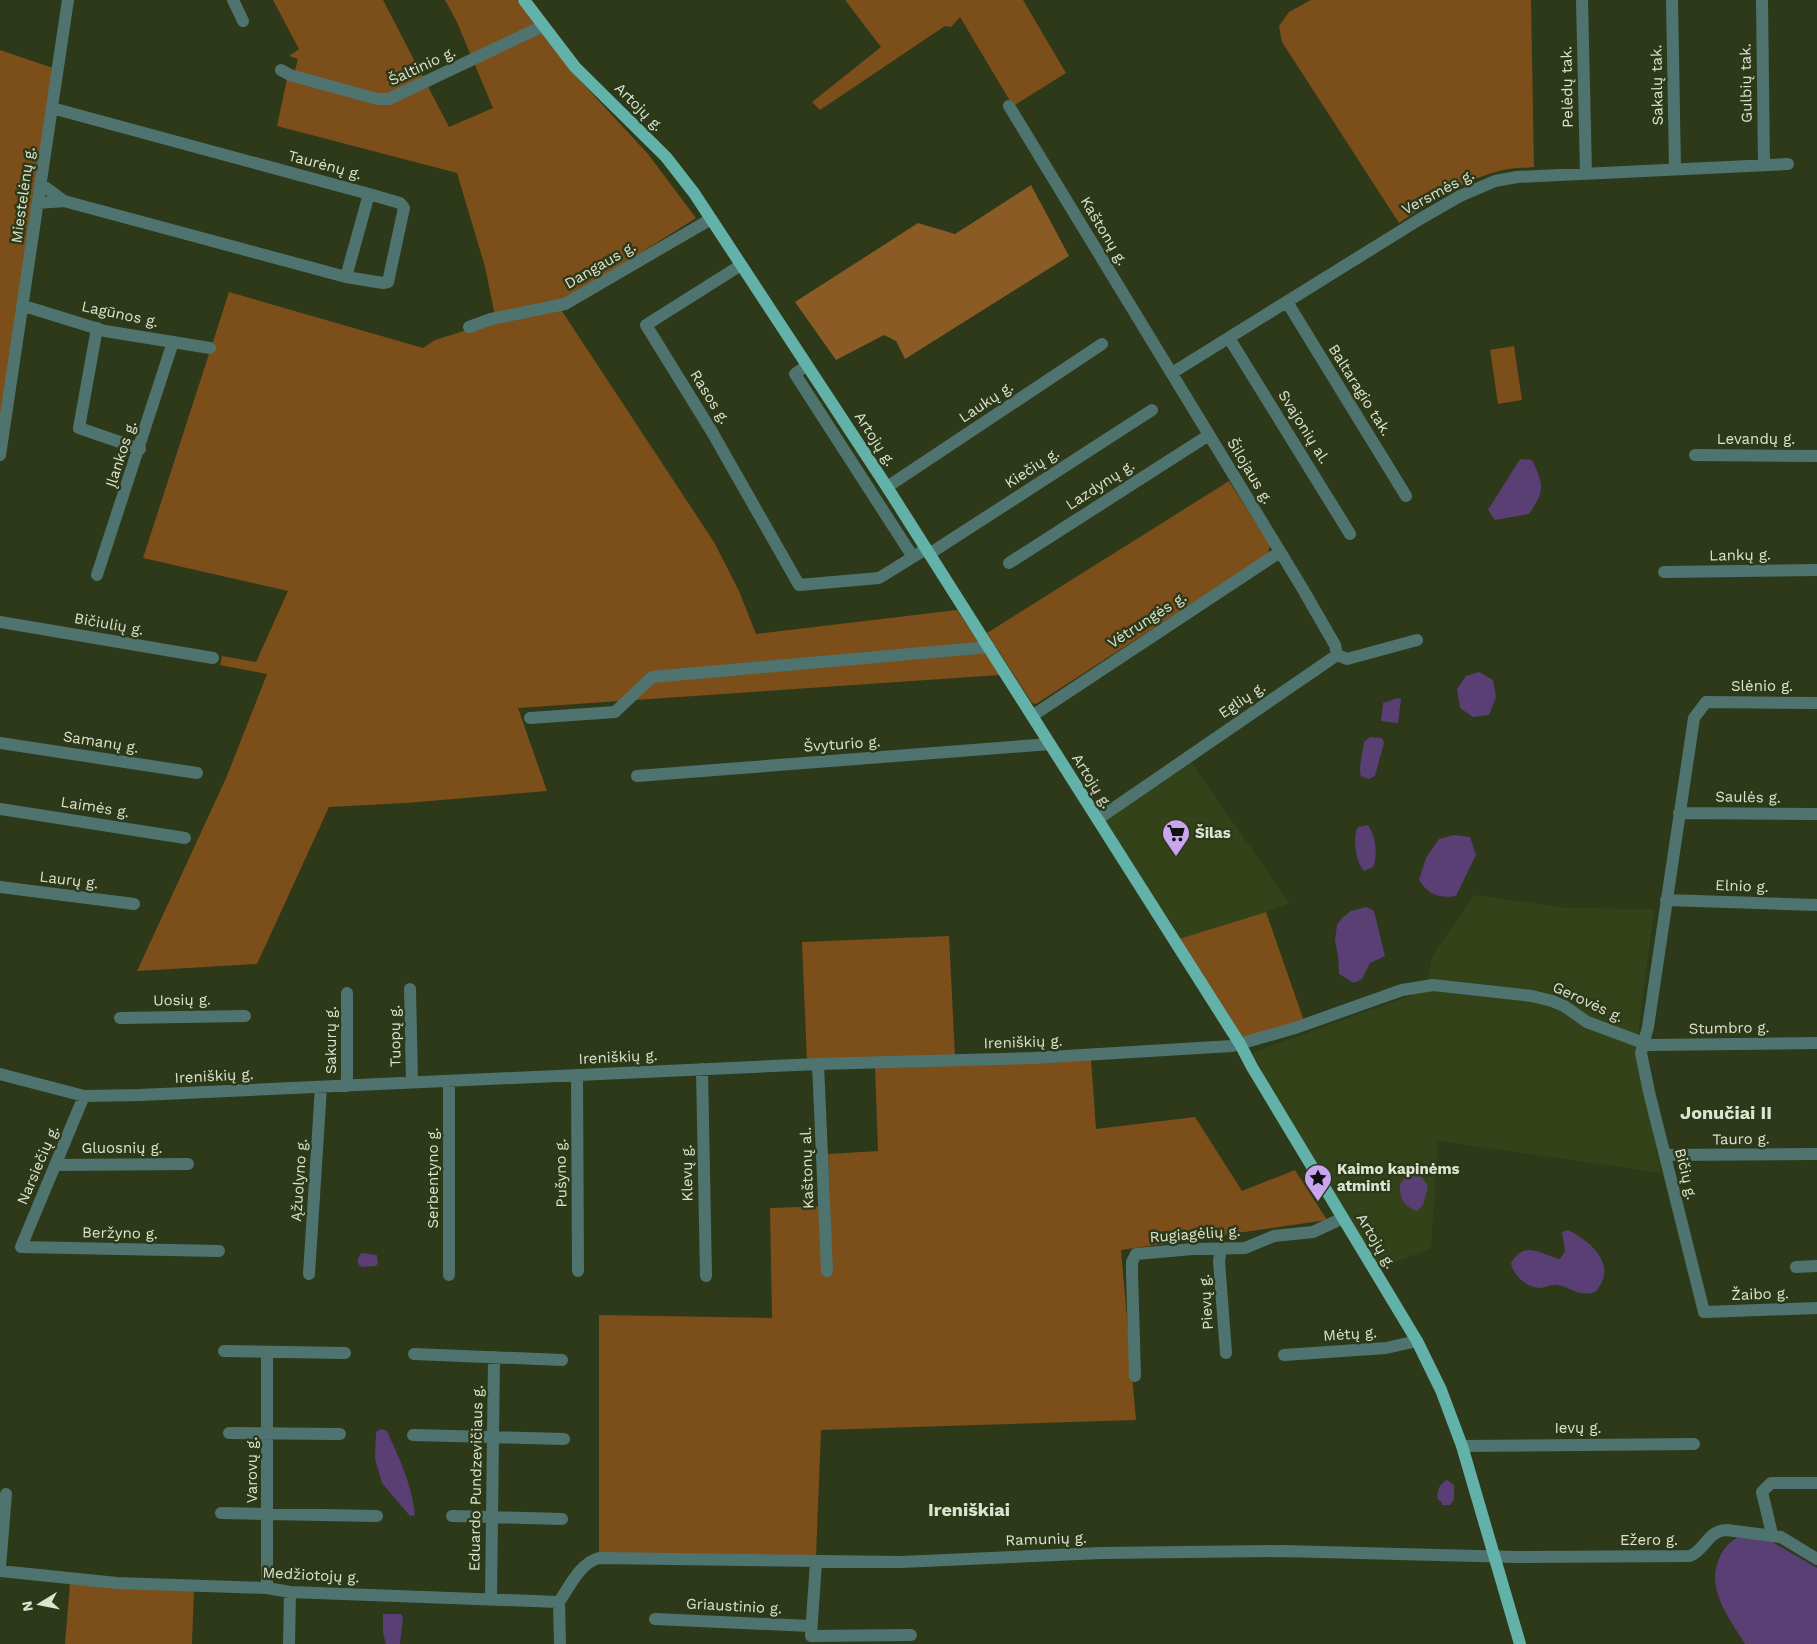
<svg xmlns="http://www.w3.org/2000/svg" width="1817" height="1644" viewBox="0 0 1817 1644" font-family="'Work Sans',sans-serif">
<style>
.built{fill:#34421a}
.green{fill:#7b4e1a}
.forest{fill:#8b5b25}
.water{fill:#5a3f75}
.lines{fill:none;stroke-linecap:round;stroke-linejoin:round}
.minor{stroke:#4f746f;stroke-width:12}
.major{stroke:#63b2a9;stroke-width:12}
.labels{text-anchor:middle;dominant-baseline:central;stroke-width:5;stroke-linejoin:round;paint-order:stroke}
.street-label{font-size:15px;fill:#dbe4d0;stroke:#2d3919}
.poi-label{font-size:15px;font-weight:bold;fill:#dbe4d0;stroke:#2d3919;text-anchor:start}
.quarter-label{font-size:18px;font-weight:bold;fill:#dbe4d0;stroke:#2d3919}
</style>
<rect width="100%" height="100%" fill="#2d3919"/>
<path class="built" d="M 1189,759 L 1290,904 L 1179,939 L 1107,824 L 1107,819 Z
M 1474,895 L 1568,908 L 1654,909 L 1636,1050 L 1661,1173 L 1438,1141 L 1431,1249 L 1377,1268 L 1252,1053 L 1426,990 L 1432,956 Z"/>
<path class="green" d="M 273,0 L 383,0 L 449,127 L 493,108 L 456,20 L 445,0 L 517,0 L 575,75 L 648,154 L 696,218 L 558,305 L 714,542 L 739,591 L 756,634 L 957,610 L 1000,675 L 518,708 L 547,791 L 406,803 L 329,807 L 257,964 L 137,971 L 227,776 L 267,674 L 220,665 L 222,656 L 256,662 L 288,591 L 143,558 L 229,292 L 423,348 L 435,340 L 496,321 L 485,267 L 457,173 L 277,126 L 287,79 L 292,81 L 298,59 L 289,56 L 299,49 Z
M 845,0 L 1023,0 L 1066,73 L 1013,106 L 960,17 L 951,27 L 945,26 L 820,110 L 812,102 L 881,47 Z
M 1311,0 L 1531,0 L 1534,167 C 1523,168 1510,168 1499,171 C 1462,181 1430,202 1399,223 L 1282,42 L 1279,26 L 1289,12 Z
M 0,50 L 53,68 L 0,418 Z
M 1514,346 L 1522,400 L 1498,404 L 1490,350 Z
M 1229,481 L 1270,545 L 1268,554 L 1036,704 L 1032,703 L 987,633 Z
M 1266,912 L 1304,1021 L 1243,1038 L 1179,939 Z
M 949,936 L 955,1056 L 807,1062 L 802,942 Z
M 1091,1059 L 1096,1129 L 1195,1117 L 1242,1191 L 1295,1170 L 1327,1220 L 1121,1250 L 1136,1420 L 821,1430 L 816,1557 L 599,1553 L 599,1315 L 772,1318 L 770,1208 L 830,1206 L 828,1154 L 878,1151 L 875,1066 Z
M 70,1583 L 194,1590 L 192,1644 L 65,1644 Z"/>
<path class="forest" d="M 1031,185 L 1069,256 L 905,359 L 896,341 L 884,335 L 836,360 L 795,302 L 918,223 L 955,234 Z"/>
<path class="water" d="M 1520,459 L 1532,460 C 1544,486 1545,490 1529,514 L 1495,520 L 1488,510 Z
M 1479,672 L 1493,680 L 1496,697 L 1489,715 L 1473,717 L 1460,708 L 1457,689 L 1466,676 Z
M 1398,698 L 1401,699 L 1398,723 L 1381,721 L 1383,703 Z
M 1370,737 L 1382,738 L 1384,743 L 1375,776 L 1369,779 L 1361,776 C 1358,770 1363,751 1364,742 Z
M 1368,825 C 1376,837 1378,854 1373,867 L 1364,871 C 1356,864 1352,836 1358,827 Z
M 1454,835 L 1470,837 L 1476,855 L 1456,896 C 1439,899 1428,894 1419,880 L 1426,858 L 1439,839 Z
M 1366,907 L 1373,910 L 1375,915 L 1385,956 L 1370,963 L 1362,979 L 1354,983 L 1339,974 L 1338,956 L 1335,940 L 1337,925 L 1342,918 L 1351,911 Z
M 1407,1175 L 1420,1175 L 1428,1186 L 1423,1205 L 1417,1211 C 1403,1206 1400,1198 1400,1184 Z
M 1568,1230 C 1592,1242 1619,1266 1595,1292 C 1579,1297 1572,1288 1558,1285 C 1552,1284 1547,1287 1542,1288 C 1528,1289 1513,1276 1511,1263 C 1525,1240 1538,1253 1560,1259 L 1565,1251 L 1562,1232 Z
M 361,1253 L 377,1255 L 378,1264 L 375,1266 L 362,1267 L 358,1264 L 358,1259 Z
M 381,1429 L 387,1431 C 399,1458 412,1485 415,1515 L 410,1516 L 382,1483 L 375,1459 L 376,1432 Z
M 1447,1480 L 1454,1485 L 1454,1500 L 1450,1505 L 1442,1505 L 1442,1502 L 1438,1500 C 1436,1492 1439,1484 1447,1480 Z
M 1741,1536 L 1769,1540 L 1817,1568 L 1817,1644 L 1745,1644 C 1728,1616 1704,1587 1721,1554 C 1726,1546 1732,1539 1741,1536 Z
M 383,1614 L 401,1614 L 403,1618 L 400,1644 L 386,1644 L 383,1633 Z"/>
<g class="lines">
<path class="minor" d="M 233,0 L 243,21
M 1582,0 L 1586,173
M 1672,0 L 1675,169
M 1762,0 L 1764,165
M 281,70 L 290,75 L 377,99 L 389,99 L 543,26
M 1009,106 L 1301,586 L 1335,645 L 1337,655
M 52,108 L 369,194 L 346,277 L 64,201
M 38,203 L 64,201 L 41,184
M 741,265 L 646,325 L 712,432 L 799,585 L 879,578 L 926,549
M 346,277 L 383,283 L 388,282 L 404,208 L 400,203 L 369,194
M 1287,302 L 1406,496
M 24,306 L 105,331 L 210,348
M 469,327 L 491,319 L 565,304 L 711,219
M 97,328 L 79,428 L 140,449
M 1229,338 L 1350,534
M 807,365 L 795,374 L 913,557
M 1172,373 L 1420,219 L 1460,196 L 1495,181 L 1517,177 L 1788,164
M 0,455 L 68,0
M 1695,455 L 1817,456
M 887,487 L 1102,344
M 929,554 L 1152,410
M 1009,563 L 1209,435
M 1664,572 L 1817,570
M 97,575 L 173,342
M 0,622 L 213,658
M 1817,703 L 1706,702 L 1694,718 L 1648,1027 L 1641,1053 L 1649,1092 L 1704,1312 L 1817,1308
M 1032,716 L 1280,552
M 530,718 L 615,712 L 652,677 L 989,647
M 0,743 L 197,773
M 637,776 L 1050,744
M 0,809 L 185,838
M 1679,813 L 1817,814
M 1098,819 L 1337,655 L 1347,659 L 1417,640
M 0,887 L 134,904
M 1666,900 L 1817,905
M 410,989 L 412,1082
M 120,1018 L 245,1016
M 818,1064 L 827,1271
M 702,1069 L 706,1276
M 0,1074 L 84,1096 L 140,1095 L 818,1064 L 1033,1058 L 1232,1046 L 1295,1028 L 1402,990 L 1433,985 L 1532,996 L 1552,1001 L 1564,1006 L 1587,1022 L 1649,1045 L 1817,1043
M 577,1075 L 578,1271
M 347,1086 L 347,993
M 84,1096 L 21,1247 L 219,1251
M 1665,1155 L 1817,1154
M 55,1165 L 188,1164
M 1221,1249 L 1219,1261 L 1226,1353
M 1796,1267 L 1817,1266
M 309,1274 L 321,1087
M 449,1275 L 449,1081
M 224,1351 L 345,1353
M 414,1354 L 562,1360
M 1284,1355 L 1386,1348 L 1417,1341
M 1135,1376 L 1132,1272 L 1132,1262 L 1136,1254 L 1193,1249 L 1245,1248 L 1274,1236 L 1313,1232 L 1343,1218
M 229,1433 L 340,1434
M 413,1435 L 564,1439
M 1462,1446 L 1694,1444
M 221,1513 L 377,1516
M 452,1516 L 562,1519
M 1772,1534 L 1762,1492 L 1771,1483 L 1817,1483
M 0,1567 L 6,1494
M 0,1571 L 117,1583 L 267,1588 L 290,1592 L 559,1602 C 570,1586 580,1563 599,1558 L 901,1562 L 1101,1553 L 1282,1551 L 1516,1557 L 1690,1556 C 1706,1549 1708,1530 1727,1530 L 1781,1537 L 1817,1559
M 267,1588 L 267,1352
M 491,1598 L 494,1357
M 559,1602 L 560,1644
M 655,1619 L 811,1626
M 811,1635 L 816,1562
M 811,1636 L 911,1635
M 289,1644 L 290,1592"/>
<path class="major" d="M 524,0 L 575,67 L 666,157 L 694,193 L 887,487 L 1240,1044 L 1252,1067 L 1417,1341 L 1441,1390 L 1462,1446 L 1520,1644"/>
</g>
<defs>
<g id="supermarket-pin" transform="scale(1.4375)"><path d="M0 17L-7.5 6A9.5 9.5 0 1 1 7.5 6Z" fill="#c8a5ee" stroke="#2d3919"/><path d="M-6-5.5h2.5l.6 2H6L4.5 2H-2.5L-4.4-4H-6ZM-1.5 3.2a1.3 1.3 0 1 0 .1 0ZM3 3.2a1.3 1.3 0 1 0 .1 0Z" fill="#111"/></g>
<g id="sight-pin" transform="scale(1.4375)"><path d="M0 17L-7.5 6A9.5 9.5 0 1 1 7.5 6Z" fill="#c8a5ee" stroke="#2d3919"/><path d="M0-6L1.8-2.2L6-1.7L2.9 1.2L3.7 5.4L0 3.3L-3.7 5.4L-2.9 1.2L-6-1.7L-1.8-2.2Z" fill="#111"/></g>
</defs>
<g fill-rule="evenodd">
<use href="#supermarket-pin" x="1176" y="833"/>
<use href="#sight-pin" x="1318" y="1178"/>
</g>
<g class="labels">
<g class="street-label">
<text transform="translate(422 66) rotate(-25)">Šaltinio g.</text>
<text transform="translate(1746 83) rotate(-91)">Gulbių tak.</text>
<text transform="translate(1657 85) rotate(-91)">Sakalų tak.</text>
<text transform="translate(1567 87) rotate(-91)">Pelėdų tak.</text>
<text transform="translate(639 107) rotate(45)">Artojų g.</text>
<text transform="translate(325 165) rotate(15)">Taurėnų g.</text>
<text transform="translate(1438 192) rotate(-28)">Versmės g.</text>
<text transform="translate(23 195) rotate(-82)">Miestelėnų g.</text>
<text transform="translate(1104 231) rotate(59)">Kaštonų g.</text>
<text transform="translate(600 265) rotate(-30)">Dangaus g.</text>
<text transform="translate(120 314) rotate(12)">Lagūnos g.</text>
<text transform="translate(1360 390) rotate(58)">Baltaragio tak.</text>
<text transform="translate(710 397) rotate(58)">Rasos g.</text>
<text transform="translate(986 402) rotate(-34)">Laukų g.</text>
<text transform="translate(1304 427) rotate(58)">Svajonių al.</text>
<text transform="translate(875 439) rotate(57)">Artojų g.</text>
<text x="1756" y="439">Levandų g.</text>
<text transform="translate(121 454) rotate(-72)">Įlankos g.</text>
<text transform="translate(1032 468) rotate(-33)">Kiečių g.</text>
<text transform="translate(1250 471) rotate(59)">Šilojaus g.</text>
<text transform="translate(1100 485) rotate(-33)">Lazdynų g.</text>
<text transform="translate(1740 555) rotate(-1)">Lankų g.</text>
<text transform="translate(1147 620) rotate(-33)">Vėtrungės g.</text>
<text transform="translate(109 624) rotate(10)">Bičiulių g.</text>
<text x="1762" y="686">Slėnio g.</text>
<text transform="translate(1242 700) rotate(-34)">Eglių g.</text>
<text transform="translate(101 742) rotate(9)">Samanų g.</text>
<text transform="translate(842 744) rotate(-4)">Švyturio g.</text>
<text transform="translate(1092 781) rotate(58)">Artojų g.</text>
<text transform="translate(1748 797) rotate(1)">Saulės g.</text>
<text transform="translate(95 807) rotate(9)">Laimės g.</text>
<text transform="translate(69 880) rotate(7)">Laurų g.</text>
<text transform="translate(1742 886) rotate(2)">Elnio g.</text>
<text transform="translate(182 1000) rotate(-1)">Uosių g.</text>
<text transform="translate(1588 1002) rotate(25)">Gerovės g.</text>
<text transform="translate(1729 1028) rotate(-1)">Stumbro g.</text>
<text transform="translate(395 1036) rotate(-91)">Tuopų g.</text>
<text transform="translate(331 1040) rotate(-90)">Sakurų g.</text>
<text transform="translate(1023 1042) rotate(-2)">Ireniškių g.</text>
<text transform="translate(618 1057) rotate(-3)">Ireniškių g.</text>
<text transform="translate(214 1076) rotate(-3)">Ireniškių g.</text>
<text transform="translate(1741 1139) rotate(-1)">Tauro g.</text>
<text x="122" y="1148">Gluosnių g.</text>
<text transform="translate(38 1165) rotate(-67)">Narsiečių g.</text>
<text transform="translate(807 1168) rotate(-92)">Kaštonų al.</text>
<text transform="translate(561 1173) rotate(-91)">Pušyno g.</text>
<text transform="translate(687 1173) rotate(-91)">Klevų g.</text>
<text transform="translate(1686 1174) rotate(76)">Bičių g.</text>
<text transform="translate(433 1178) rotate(-90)">Serbentyno g.</text>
<text transform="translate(299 1180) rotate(-86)">Ąžuolyno g.</text>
<text transform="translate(120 1233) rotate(1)">Beržyno g.</text>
<text transform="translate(1195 1234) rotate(-4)">Rugiagėlių g.</text>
<text transform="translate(1376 1241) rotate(59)">Artojų g.</text>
<text transform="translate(1760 1294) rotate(-2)">Žaibo g.</text>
<text transform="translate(1206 1302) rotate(-94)">Pievų g.</text>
<text transform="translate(1350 1334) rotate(-4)">Mėtų g.</text>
<text x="1578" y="1428">Ievų g.</text>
<text transform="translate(252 1470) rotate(-90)">Varovų g.</text>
<text transform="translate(476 1478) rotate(-89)">Eduardo Pundzevičiaus g.</text>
<text transform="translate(1046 1539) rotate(-2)">Ramunių g.</text>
<text x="1649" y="1540">Ežero g.</text>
<text transform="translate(311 1575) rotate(3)">Medžiotojų g.</text>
<text transform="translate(734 1606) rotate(3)">Griaustinio g.</text>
</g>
<g class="poi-label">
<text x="1195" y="833">Šilas</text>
<text x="1337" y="1169">Kaimo kapinėms<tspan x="1337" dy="17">atminti</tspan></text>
</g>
<g class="quarter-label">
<text x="1726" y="1112">Jonučiai II</text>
<text x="969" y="1509">Ireniškiai</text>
</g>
</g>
<g transform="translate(40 1604) rotate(260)" stroke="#2d3919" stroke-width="4" paint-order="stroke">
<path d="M0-4L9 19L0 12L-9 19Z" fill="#dbe4d0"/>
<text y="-8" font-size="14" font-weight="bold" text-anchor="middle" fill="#dbe4d0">N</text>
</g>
</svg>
